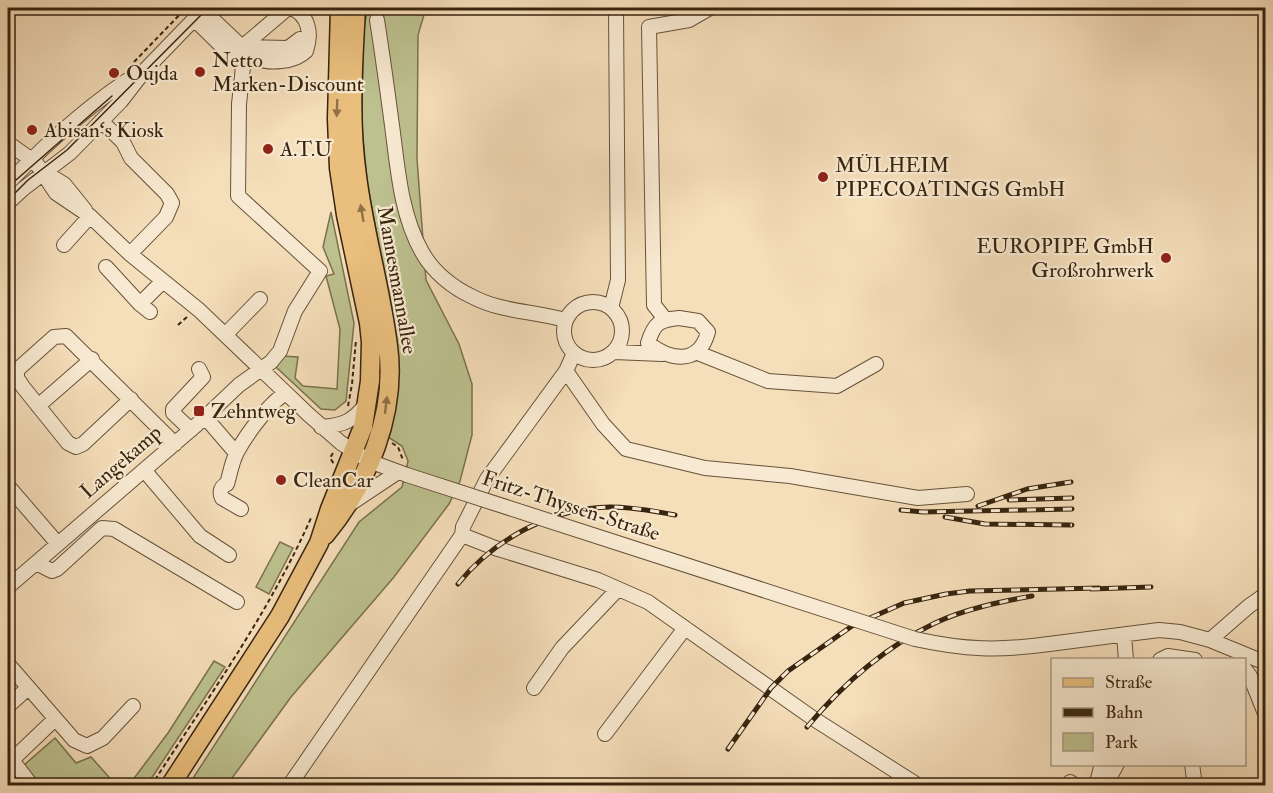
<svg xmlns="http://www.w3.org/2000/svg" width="1273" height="793" viewBox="0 0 1273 793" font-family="'IM FELL Double Pica',serif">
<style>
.green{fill:#bdc18f;stroke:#7a724e;stroke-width:1.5}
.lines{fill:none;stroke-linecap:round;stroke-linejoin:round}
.minor-casing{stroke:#675239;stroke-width:16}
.major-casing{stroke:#38240e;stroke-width:21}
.path{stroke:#38240e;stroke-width:2;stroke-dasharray:4.5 3;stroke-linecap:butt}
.minor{stroke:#f8ead2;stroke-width:14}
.major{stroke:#eabf7d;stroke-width:18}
.tram{stroke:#38240e;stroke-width:1.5}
.rail-casing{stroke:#38240e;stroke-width:5}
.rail{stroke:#f8ead2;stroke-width:3;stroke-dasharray:9;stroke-linecap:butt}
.minor-bridge-casing{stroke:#675239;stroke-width:16;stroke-linecap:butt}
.minor-bridge{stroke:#f8ead2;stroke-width:14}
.oneway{fill:#917246}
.poi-dot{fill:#8f2418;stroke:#f8ead2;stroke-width:2}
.labels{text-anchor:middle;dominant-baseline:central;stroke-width:4.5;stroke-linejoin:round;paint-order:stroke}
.poi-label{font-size:21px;fill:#38240e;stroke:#f8ead2;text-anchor:start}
.street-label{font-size:21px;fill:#38240e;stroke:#f8ead2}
</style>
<rect width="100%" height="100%" fill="#f5deba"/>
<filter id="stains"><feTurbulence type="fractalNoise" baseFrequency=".00333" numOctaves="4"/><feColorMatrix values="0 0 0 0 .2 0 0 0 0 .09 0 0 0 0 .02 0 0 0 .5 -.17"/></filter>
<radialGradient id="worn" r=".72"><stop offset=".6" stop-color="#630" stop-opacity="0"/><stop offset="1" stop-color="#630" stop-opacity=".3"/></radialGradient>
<path class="green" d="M 368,8 L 426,8 L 418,35 L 417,159 L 426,280 L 459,344 L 472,384 L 472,435 L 460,481 L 449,504 L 394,577 L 291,697 L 227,785 L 188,786 L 359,522 L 402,487 L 408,461 L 402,446 L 388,437 L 384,273 L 367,181 L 362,127 L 363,31 Z
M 331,212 L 354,323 L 346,401 L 335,410 L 321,409 L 276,367 L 282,356 L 298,357 L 295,378 L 303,386 L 337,389 L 340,329 L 326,276 L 334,274 L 323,247 Z
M 280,542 L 293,548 L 269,594 L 256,587 Z
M 214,661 L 225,667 L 147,785 L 129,785 L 168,733 Z
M 55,738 L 76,763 L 91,757 L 116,785 L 8,785 L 8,779 Z"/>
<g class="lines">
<g class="minor-casing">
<path id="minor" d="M 288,8 L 242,47 C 246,51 249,55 254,57 C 268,65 295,62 306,51 C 312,34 309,15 291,8
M 203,10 L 242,47 L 288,48 L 300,39
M 377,20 C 383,58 388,95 393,133 C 398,173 402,217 422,252 C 433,272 453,288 473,297 C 501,312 535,311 565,320
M 689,20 L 710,8
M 101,121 L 123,142 L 131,158 L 167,194 L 172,203 L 166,217 L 130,254
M 8,143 L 36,163 L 56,193 L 90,216 L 130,254 L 199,310 L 309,415 L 341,443 L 369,461 L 407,475
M 44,172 L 64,184 L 85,210
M 8,183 C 47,143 91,102 139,73
M 8,203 L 23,189 L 70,153 L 121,101 L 145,70 L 205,8
M 64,245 L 90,216
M 106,267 L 140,304 L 150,312
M564 331a29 29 0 1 1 58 0a29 29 0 1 1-58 0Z
M 140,304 L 163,281
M 611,308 L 618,280 L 616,8
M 679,318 L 698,321 L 708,332 C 699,365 671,361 648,343 C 654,323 659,320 679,318 Z
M 665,319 L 654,305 L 649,27 L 689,20 L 692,8
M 225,335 L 260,299
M 614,352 L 662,354
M 574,353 L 566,371 L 487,479 L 463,527 L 462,535 L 495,548 L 598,580 L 648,602 L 814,719 L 919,786
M 698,353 L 768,381 L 837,386 L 876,364
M 566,371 L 603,424 L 626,449 L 705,468 L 790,476 L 918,498 L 967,494
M 131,399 L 83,444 L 76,447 L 68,443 L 23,387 L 17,378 L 17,370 L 54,337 L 66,336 L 175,444
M 38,406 L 92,359
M 205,417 L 236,453
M 321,427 C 345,425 353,421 367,403
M 191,430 L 173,413 L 173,409 L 203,377 L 199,369
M 144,470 L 200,536 L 229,555
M 8,486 L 58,544
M 350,504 L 398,472
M 241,509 L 222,498 C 219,492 221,486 227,484 C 230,474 232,461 237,452 C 246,435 270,402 286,393
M 36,563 L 52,571 L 57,569 L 102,528 L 114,529 L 237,602
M 8,587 L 201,421 L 239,385 L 271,362 L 280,351 L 295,311 L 320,271 L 238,196 L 239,104 L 243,67 L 194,19
M 1124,635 L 1126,660
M 1210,640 L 1249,606 L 1266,594
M 1049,644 L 1159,630 L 1180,632 L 1210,640 L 1266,663
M 1160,660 L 1168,656 L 1195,660
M 8,664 L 74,740 L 87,746 L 103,738 L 133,706
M 1244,668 L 1250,676 L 1266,716
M 534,688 L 562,648 L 618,589
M 8,706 L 28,688
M 605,734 L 685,628
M 1192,764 L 1195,786
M 1070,782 L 1076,786
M 32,786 L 12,760 L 55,719
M 289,786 L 462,535
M 1096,786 L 1102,764
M 1105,786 L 1117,764"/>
</g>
<g class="major-casing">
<path id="major" d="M 325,535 C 368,483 397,413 388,346 C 381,288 364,233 357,176 C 349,121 353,63 356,8
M 170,786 L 280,616 L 319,543 L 330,509 L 363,427 L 370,381 L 371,342 L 369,323 L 346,215 L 339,168 L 337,119 L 340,8"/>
</g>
<path class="path" d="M 134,62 L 186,8
M 178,325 L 188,316
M 348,406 L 352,384 L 356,340
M 392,443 L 398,447 L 403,460
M 333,453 L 330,458 L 334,464
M 151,786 C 207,699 269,613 311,518"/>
<use href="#minor" class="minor"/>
<use href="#major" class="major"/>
<path class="tram" d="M 8,187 L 112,96
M 8,200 L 28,180 L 67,150 L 208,8"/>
<g class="rail-casing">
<path id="rail" d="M 1009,500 L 1072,498
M 978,506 L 1027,489 L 1071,482
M 901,510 L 923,512 L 1072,509
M 945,517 L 985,524 L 1072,525
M 458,584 C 494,539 552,508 610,507 C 632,507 654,511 675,515
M 1091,589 L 1151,587
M 807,727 C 842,685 885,647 935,623 C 965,609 999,602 1032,596
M 728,749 L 771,688 L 788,671 L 852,626 L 904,603 L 946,594 L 970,591 L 1099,588"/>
</g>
<use href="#rail" class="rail"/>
<g class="minor-bridge-casing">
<path id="minor-bridge" d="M 407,475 L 915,639 C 965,650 999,651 1049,644"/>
</g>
<use href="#minor-bridge" class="minor-bridge"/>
</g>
<defs><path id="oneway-solid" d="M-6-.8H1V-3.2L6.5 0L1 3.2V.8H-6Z" transform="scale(1.5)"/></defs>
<g class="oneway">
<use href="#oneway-solid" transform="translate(337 108) rotate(92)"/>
<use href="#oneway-solid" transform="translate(362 213) rotate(-100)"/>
<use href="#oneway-solid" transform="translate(386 405) rotate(-83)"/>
</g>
<g class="poi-dot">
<circle cx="200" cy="72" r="6"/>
<circle cx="114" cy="73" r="6"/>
<circle cx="32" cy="130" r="6"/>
<circle cx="268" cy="149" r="6"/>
<circle cx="823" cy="177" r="6"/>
<circle cx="1166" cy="258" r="6"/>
<rect x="193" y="405" width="12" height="12" rx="3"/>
<circle cx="281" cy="480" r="6"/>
</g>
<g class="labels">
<g class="poi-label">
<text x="212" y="60">Netto<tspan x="212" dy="24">Marken-Discount</tspan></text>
<text x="126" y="73">Oujda</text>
<text x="44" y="130">Abisan‘s Kiosk</text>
<text x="280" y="149">A.T.U</text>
<text x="835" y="165">MÜLHEIM<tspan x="835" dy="24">PIPECOATINGS GmbH</tspan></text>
<text x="1154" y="246" text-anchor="end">EUROPIPE GmbH<tspan x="1154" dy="24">Großrohrwerk</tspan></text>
<text x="211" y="411">Zehntweg</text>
<text x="293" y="480">CleanCar</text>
</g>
<g class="street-label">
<text transform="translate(397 280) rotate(80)">Mannesmannallee</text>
<text transform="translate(121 462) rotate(-41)">Langekamp</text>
<text transform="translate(571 506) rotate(18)">Fritz-Thyssen-Straße</text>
</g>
</g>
<rect width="1273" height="793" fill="none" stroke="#f5deba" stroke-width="30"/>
<rect x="9" y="9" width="1255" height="775" fill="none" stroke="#38240e" stroke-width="3"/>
<rect x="15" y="15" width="1243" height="763" fill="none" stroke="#38240e" stroke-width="1.5"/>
<rect x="1051" y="658" width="195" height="108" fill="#f8ead2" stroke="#ab9b84" stroke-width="1.5"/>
<rect x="1063" y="678" width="30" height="9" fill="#eabf7d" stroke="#ab9b84" stroke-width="1.5"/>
<text x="1105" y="688" font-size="18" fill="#38240e">Straße</text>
<rect x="1063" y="708" width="30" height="9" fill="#38240e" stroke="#ab9b84" stroke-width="1.5"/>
<text x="1105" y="718" font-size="18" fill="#38240e">Bahn</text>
<rect x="1063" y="733" width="30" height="18" fill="#bdc18f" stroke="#ab9b84" stroke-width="1.5"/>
<text x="1105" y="748" font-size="18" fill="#38240e">Park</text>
<rect width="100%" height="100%" filter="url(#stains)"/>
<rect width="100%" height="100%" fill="url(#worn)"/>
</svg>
